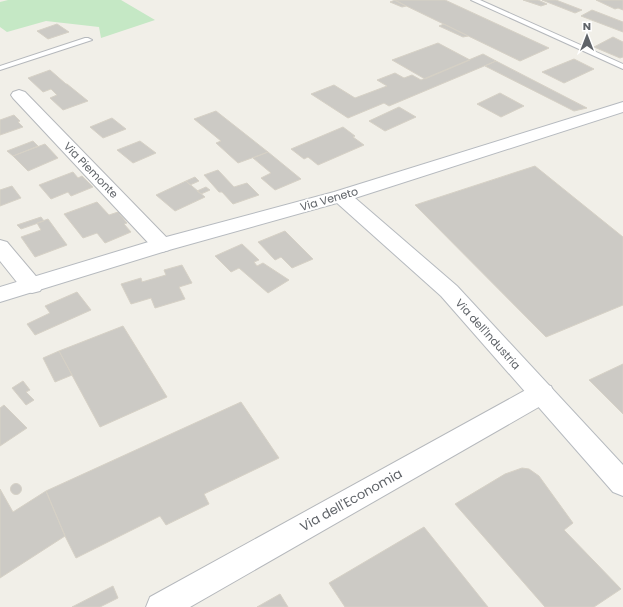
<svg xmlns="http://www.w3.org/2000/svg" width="623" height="607" viewBox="0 0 623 607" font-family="Poppins,sans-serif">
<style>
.green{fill:#c5e8c5}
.building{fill:#cccac5;stroke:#d6d1c6}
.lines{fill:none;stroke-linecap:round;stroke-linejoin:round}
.lane-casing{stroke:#b5b8bc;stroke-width:2}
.street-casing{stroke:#b5b8bc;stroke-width:2}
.secondary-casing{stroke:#b6babf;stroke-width:2}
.lane{fill:#fff;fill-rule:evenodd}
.street{fill:#fff;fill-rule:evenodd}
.secondary{fill:#fff;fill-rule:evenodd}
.labels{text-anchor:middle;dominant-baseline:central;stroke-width:4;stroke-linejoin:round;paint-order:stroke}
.street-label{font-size:11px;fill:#5f6368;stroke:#fff}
.near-street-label{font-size:13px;fill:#5f6368;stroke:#fff}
</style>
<rect width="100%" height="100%" fill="#f1efe8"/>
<path class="green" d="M 8,0 L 121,0 L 155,20 L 101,38 L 99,27 L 46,21 L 7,32 L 0,27 L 0,2 Z"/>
<path class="building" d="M 394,0 L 445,0 L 549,48 L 520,61 Z
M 395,0 L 406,6 L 402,7 L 390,2 Z
M 523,0 L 538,0 L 547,4 L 541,6 Z
M 542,0 L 556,0 L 582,10 L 575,13 Z
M 596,0 L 623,0 L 623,10 L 618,8 L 615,9 Z
M 592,10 L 623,22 L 623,32 L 581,16 Z
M 57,24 L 69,32 L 48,39 L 37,31 Z
M 444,24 L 468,36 L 463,37 L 439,26 Z
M 613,37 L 623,42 L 623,57 L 620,58 L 594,47 Z
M 438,43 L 470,60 L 425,79 L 392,60 Z
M 483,54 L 496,61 L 389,106 L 384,103 L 348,118 L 311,94 L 334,85 L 355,98 L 387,86 L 377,80 L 395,73 L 404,78 L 412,75 L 421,80 Z
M 574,59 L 594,69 L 564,83 L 542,72 Z
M 496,61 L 587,108 L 574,111 L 485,66 Z
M 50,70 L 66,84 L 67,84 L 88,101 L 63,110 L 50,98 L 57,95 L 51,89 L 43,92 L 28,78 Z
M 500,93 L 524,106 L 501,117 L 477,104 Z
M 399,107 L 416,117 L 385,131 L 369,121 Z
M 216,111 L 268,152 L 238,163 L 216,143 L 221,141 L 194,119 Z
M 14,115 L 20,121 L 18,122 L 23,127 L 0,135 L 0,120 Z
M 112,118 L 126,129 L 103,138 L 90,127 Z
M 343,127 L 355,136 L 353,137 L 364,145 L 318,165 L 308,157 L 304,159 L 291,149 Z
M 33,141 L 38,146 L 13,156 L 7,151 Z
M 140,141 L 156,153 L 133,163 L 117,150 Z
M 45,144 L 58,158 L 28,171 L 13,156 Z
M 268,152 L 301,179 L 275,190 L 261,178 L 271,173 L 253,158 Z
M 535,166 L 623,237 L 623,305 L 546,337 L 415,205 Z
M 218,170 L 234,187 L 247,183 L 259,195 L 233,204 L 222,192 L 219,192 L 204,175 Z
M 73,172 L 78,178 L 82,176 L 93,187 L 71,196 L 68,192 L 51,199 L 39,185 Z
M 195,177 L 199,181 L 190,185 L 186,181 Z
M 186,181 L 205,197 L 175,211 L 156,195 Z
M 12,186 L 21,198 L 0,206 L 0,190 Z
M 206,187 L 210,190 L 201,194 L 197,191 Z
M 97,202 L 109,215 L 118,212 L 127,223 L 124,224 L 131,232 L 105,243 L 97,233 L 83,238 L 64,214 Z
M 41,217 L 44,221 L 21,229 L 17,225 Z
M 48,219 L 67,245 L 35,257 L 21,237 L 41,230 L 37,223 Z
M 285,231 L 313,259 L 292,268 L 281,257 L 275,260 L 258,242 Z
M 242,244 L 259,260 L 254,262 L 257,266 L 263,263 L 289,280 L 268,293 L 239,268 L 231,272 L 215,256 Z
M 182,265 L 192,283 L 179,287 L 185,299 L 155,308 L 151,298 L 131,304 L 121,284 L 141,278 L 142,282 L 166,275 L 164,270 Z
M 77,292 L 91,310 L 35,335 L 27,324 L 50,313 L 45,306 Z
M 123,326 L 167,397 L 100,427 L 59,351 Z
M 59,351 L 72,375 L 55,382 L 43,358 Z
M 623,364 L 623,414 L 589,380 Z
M 23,381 L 30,390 L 26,392 L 34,400 L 26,405 L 12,388 Z
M 241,402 L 279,458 L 204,494 L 209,504 L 166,525 L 160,516 L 76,558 L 65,536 L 46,491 Z
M 4,405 L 27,428 L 0,446 L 0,408 Z
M 522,468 L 529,469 L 539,476 L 573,523 L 564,530 L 621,589 L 594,607 L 545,607 L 455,504 L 505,474 Z
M10.5 489a5.5 5.5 0 1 1 11 0a5.5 5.5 0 1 1-11 0Z
M 0,489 L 13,512 L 46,491 L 65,536 L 0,578 Z
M 424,527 L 488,607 L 345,607 L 329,583 Z
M 113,586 L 118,598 L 100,607 L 72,607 Z
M 280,594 L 288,607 L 257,607 Z"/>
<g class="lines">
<g class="lane-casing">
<path id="lane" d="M 471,0 L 480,0 L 623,64 L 623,69 Z
M 85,38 L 88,38 L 92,40 L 0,70 L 0,66 Z"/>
</g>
<g class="street-casing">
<path id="street" d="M 19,90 L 25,92 L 169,240 L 172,245 L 169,250 L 162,252 L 155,250 L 13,98 L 11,95 L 13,92 Z
M 0,240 L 7,242 L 40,281 L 43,286 L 40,291 L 32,293 L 24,291 L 0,261 Z
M 542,384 L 551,386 L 554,393 L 551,400 L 190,607 L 146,607 L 150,597 L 533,386 Z"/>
</g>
<g class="secondary-casing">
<path id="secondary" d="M 623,102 L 623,112 L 355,198 L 457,286 L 623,465 L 623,496 L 613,492 L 441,296 L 337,203 L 169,250 L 0,302 L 0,287 L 155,240 L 334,192 Z"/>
</g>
<use href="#lane" class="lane"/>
<use href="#street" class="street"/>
<use href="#secondary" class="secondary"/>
</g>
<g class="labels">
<g class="street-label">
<text transform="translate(91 170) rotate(46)">Via Piemonte</text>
<text transform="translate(329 199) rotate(-16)">Via Veneto</text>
<text transform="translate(488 334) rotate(48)">Via dell'Industria</text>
</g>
<g class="near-street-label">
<text transform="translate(351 500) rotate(-29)">Via dell'Economia</text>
</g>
</g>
<g transform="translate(587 36)" stroke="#ffffff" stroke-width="3" paint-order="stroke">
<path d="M0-3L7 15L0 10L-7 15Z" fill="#5f6368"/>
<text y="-6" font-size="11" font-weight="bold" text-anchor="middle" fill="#5f6368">N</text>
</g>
</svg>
